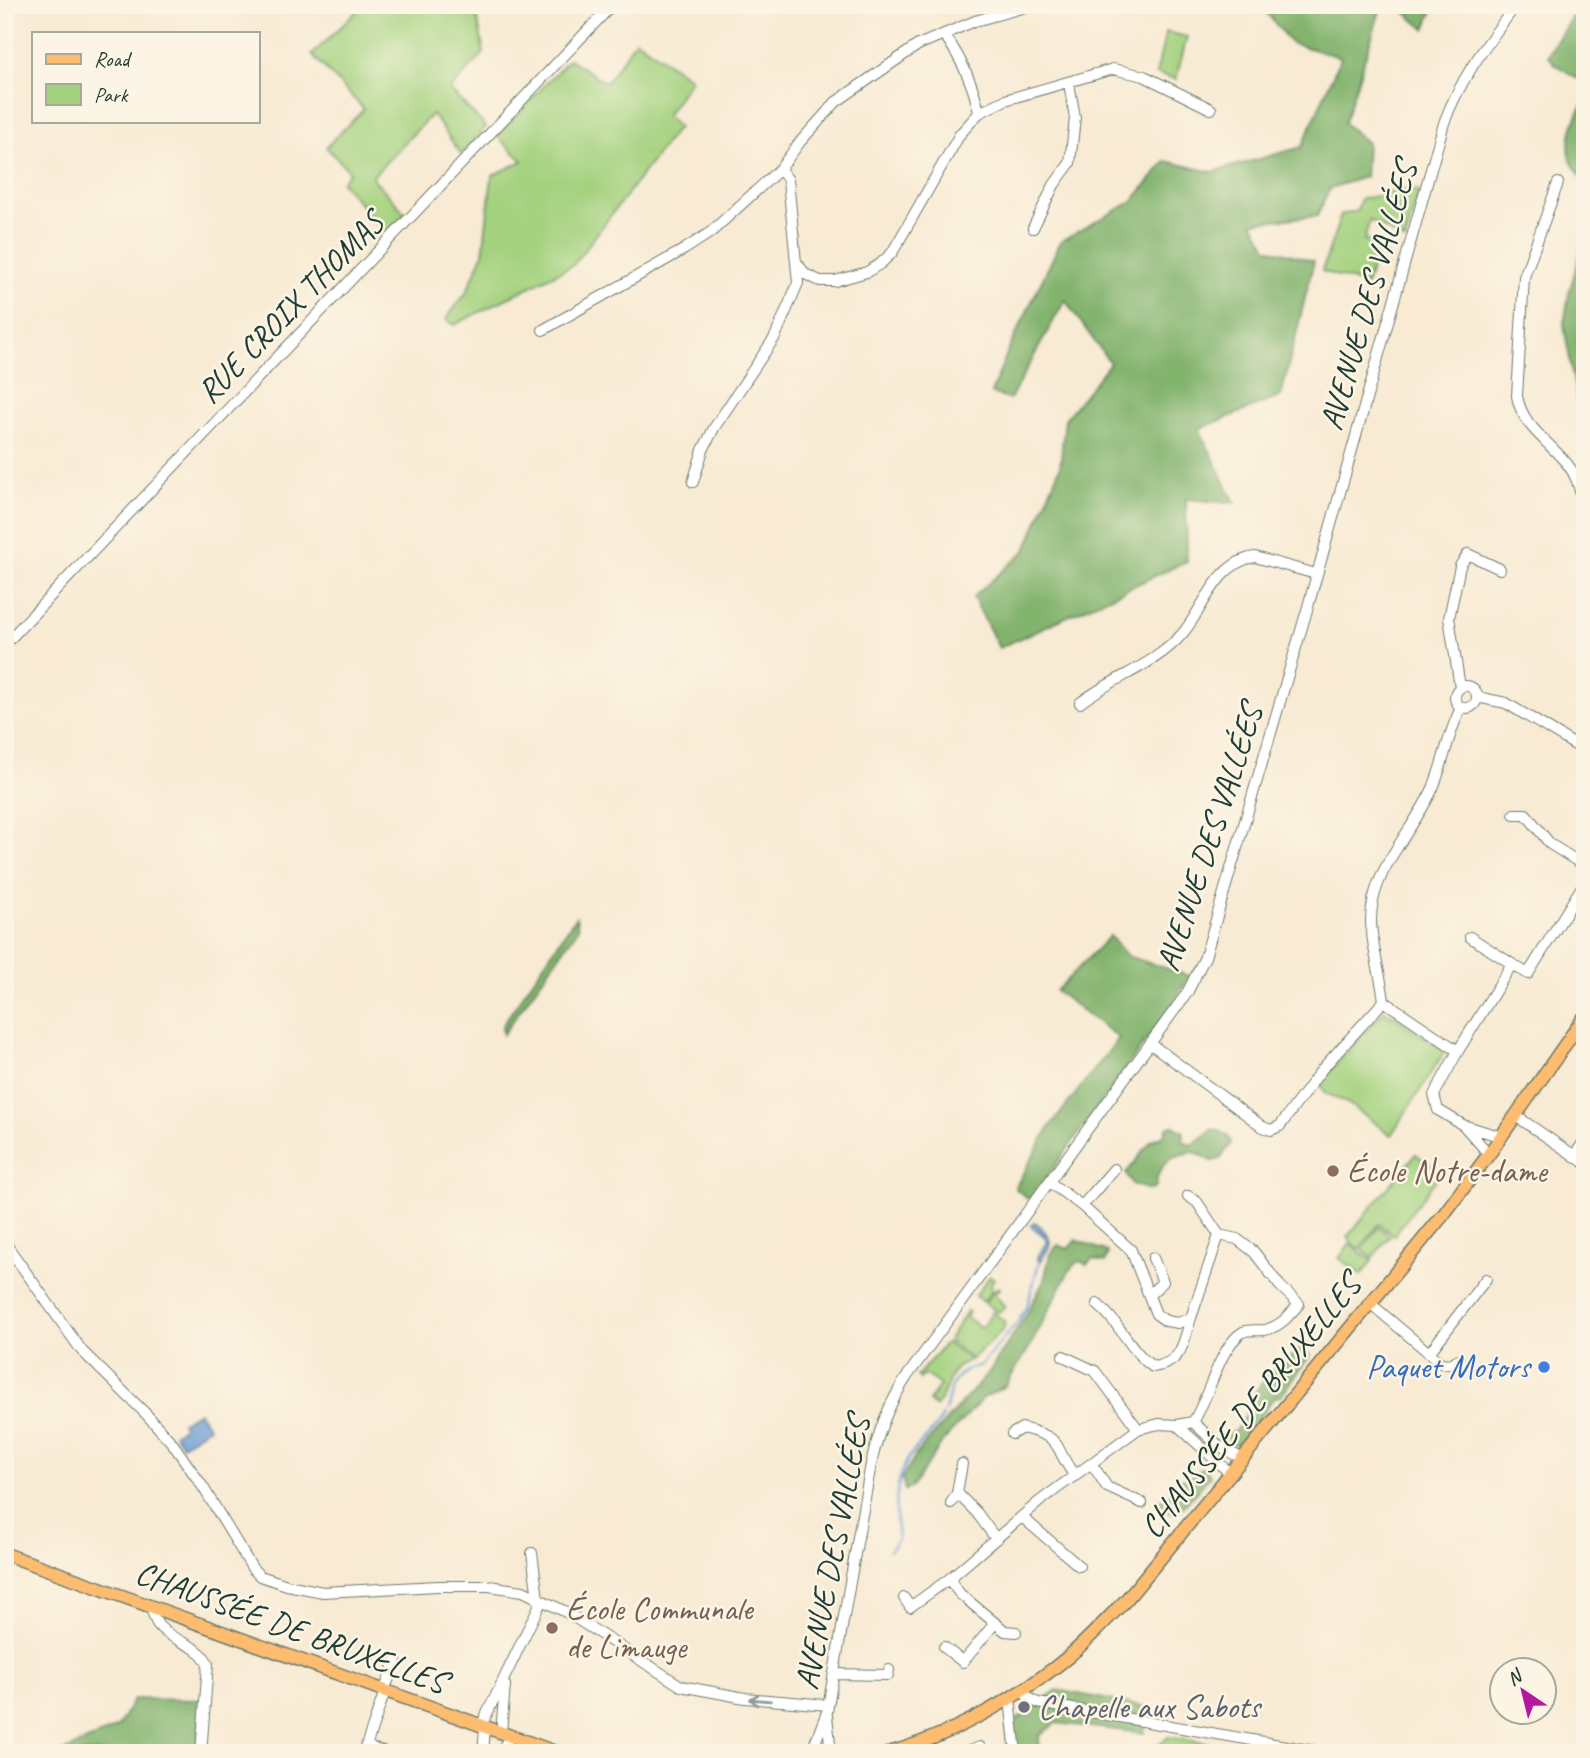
<svg xmlns="http://www.w3.org/2000/svg" width="1590" height="1758" viewBox="0 0 1590 1758" font-family="Caveat,sans-serif">
<style>
.green{fill:#a4d27f;stroke:#62885a;stroke-width:2}
.forest{fill:#83b46e;stroke:#517851;stroke-width:2}
.water{fill:#6a9dd5;stroke:#446d84;stroke-width:2}
.lines{fill:none;stroke-linecap:round;stroke-linejoin:round}
.stream{stroke:#6a9dd5;stroke-width:2.5}
.minor-casing{stroke:#6b7a6c;stroke-width:12}
.major-casing{stroke:#6b7a6c;stroke-width:15}
.minor{stroke:#fff;stroke-width:10}
.major{stroke:#febc70;stroke-width:12}
.oneway{stroke:#8f9e9a}
.education-dot{fill:#8d6e63;stroke:#fcf5e5;stroke-width:2.5}
.shop-dot{fill:#3f7fe0;stroke:#fcf5e5;stroke-width:2.5}
.worship-dot{fill:#6b7280;stroke:#fcf5e5;stroke-width:2.5}
.labels{text-anchor:middle;dominant-baseline:central;stroke-width:5;stroke-linejoin:round;paint-order:stroke}
.street-label{font-size:33px;fill:#1f3d34;stroke:#fcf5e5}
.education-label{font-size:33px;fill:#785e54;stroke:#fcf5e5;text-anchor:start}
.shop-label{font-size:33px;fill:#366cbe;stroke:#fcf5e5;text-anchor:end}
.worship-label{font-size:33px;fill:#5b616d;stroke:#fcf5e5;text-anchor:start}
</style>
<rect width="100%" height="100%" fill="#fcf5e5"/>
<filter id="ink" filterUnits="userSpaceOnUse"><feTurbulence type="fractalNoise" baseFrequency=".0143" numOctaves="2"/><feDisplacementMap in="SourceGraphic" scale="14" xChannelSelector="R" yChannelSelector="G"/><feConvolveMatrix kernelMatrix="1 2 1 2 8 2 1 2 1" color-interpolation-filters="sRGB"/></filter>
<filter id="wash" filterUnits="userSpaceOnUse"><feTurbulence type="fractalNoise" baseFrequency=".00686" numOctaves="4" result="noise"/><feDisplacementMap in="SourceGraphic" scale="28" xChannelSelector="R" yChannelSelector="G"/><feGaussianBlur stdDeviation="1.57" result="paint"/><feColorMatrix in="noise" values="0 0 0 0 0 0 0 0 0 0 0 0 0 0 0 0 0 1.4 0 .05"/><feComposite in="paint" operator="in"/></filter>
<g filter="url(#wash)">
<rect width="100%" height="100%" fill="#f8ead3"/>
<path class="green" d="M 363,5 L 475,5 L 484,53 L 450,90 L 486,127 L 461,154 L 432,114 L 372,177 L 405,213 L 387,234 L 341,182 L 350,172 L 326,147 L 364,109 L 312,55 Z
M 1166,32 L 1187,37 L 1176,79 L 1156,74 Z
M 636,40 L 691,79 L 666,116 L 678,127 L 573,265 L 454,325 L 446,319 L 466,293 L 483,255 L 492,176 L 523,161 L 497,136 L 569,59 L 606,83 Z
M 1406,190 L 1419,191 L 1405,241 L 1370,220 L 1364,240 L 1380,243 L 1366,285 L 1322,271 L 1341,215 L 1357,211 L 1361,198 C 1378,198 1390,191 1406,190 Z
M 1385,1010 L 1445,1051 L 1391,1135 L 1349,1104 L 1326,1093 L 1319,1083 Z
M 1416,1154 L 1441,1173 L 1394,1235 L 1379,1224 L 1359,1249 L 1351,1242 L 1348,1236 Z
M 1379,1227 L 1390,1236 L 1372,1258 L 1362,1249 Z
M 1350,1244 L 1372,1261 L 1361,1275 L 1339,1258 Z
M 990,1276 L 994,1279 L 991,1283 L 992,1290 L 983,1302 L 975,1296 Z
M 999,1287 L 1000,1289 L 994,1293 L 1005,1307 L 998,1312 L 985,1303 L 993,1291 Z
M 967,1311 L 969,1312 L 966,1317 L 981,1328 L 993,1312 L 1005,1322 L 1003,1330 L 972,1359 L 948,1341 Z
M 946,1343 L 970,1360 C 944,1371 951,1387 936,1407 L 929,1401 L 940,1385 L 924,1374 L 920,1379 L 917,1376 Z
M 1168,1737 L 1265,1753 L 1150,1753 Z"/>
<path class="forest" d="M 1267,5 L 1382,5 L 1344,123 L 1367,143 L 1365,177 L 1330,188 L 1317,216 L 1253,222 L 1267,248 L 1314,261 L 1281,396 L 1199,429 L 1235,503 L 1186,499 L 1187,561 L 999,648 L 973,597 L 1026,550 L 1060,467 L 1065,419 L 1110,363 L 1065,300 L 1010,399 L 991,393 L 1008,351 L 1061,241 L 1133,201 L 1166,161 L 1213,172 L 1302,147 L 1341,57 L 1291,43 L 1265,11 Z
M 1396,5 L 1435,5 L 1425,29 Z
M 1579,5 L 1585,5 L 1585,83 L 1555,64 L 1548,55 Z
M 1585,102 L 1585,181 C 1579,174 1569,161 1569,151 C 1569,136 1576,114 1585,102 Z
M 1585,237 L 1585,468 L 1582,431 L 1564,325 L 1569,293 Z
M 576,917 L 578,929 L 503,1034 L 502,1026 Z
M 1110,936 L 1127,956 L 1190,976 L 1169,1009 L 1030,1200 L 1015,1188 L 1049,1128 L 1119,1038 L 1056,991 Z
M 1172,1125 L 1184,1132 L 1183,1141 L 1192,1145 L 1213,1129 C 1221,1132 1230,1134 1231,1144 L 1220,1159 L 1212,1161 L 1195,1152 C 1173,1154 1157,1163 1156,1186 L 1151,1190 L 1133,1185 L 1126,1174 L 1128,1171 L 1151,1141 L 1164,1135 L 1167,1127 Z
M 1076,1240 L 1108,1252 L 1105,1262 L 1092,1259 L 1087,1264 L 1078,1261 L 1070,1269 L 1029,1348 L 1005,1386 L 983,1398 L 944,1440 L 912,1487 L 905,1490 L 902,1478 L 917,1453 L 987,1375 L 1025,1317 L 1044,1281 L 1050,1254 L 1058,1245 L 1068,1249 Z
M 1298,1350 L 1306,1351 L 1310,1355 L 1281,1396 L 1274,1397 L 1242,1443 L 1233,1445 L 1229,1441 L 1228,1435 L 1235,1431 L 1248,1411 L 1247,1405 L 1268,1373 L 1288,1361 Z
M 1203,1468 L 1207,1469 L 1210,1476 L 1183,1507 L 1173,1514 L 1160,1507 L 1159,1500 L 1168,1497 L 1180,1479 L 1188,1479 Z
M 1057,1690 L 1147,1707 L 1144,1733 L 1056,1723 L 1039,1736 L 1038,1753 L 1008,1753 L 1007,1727 Z
M 134,1699 L 203,1700 L 197,1753 L 61,1753 L 118,1727 Z"/>
<path class="water" d="M 1035,1222 C 1053,1237 1055,1243 1039,1262 L 1038,1257 L 1047,1241 L 1044,1236 L 1031,1226 Z
M 199,1412 L 209,1427 L 182,1445 L 174,1433 L 183,1428 L 181,1422 Z"/>
<g class="lines">
<path class="stream" d="M 945,1412 L 951,1387 L 957,1377 L 964,1371 L 981,1365 L 1018,1322 L 1027,1307 L 1039,1262
M 889,1551 L 898,1539 C 894,1510 894,1473 915,1450 C 925,1438 935,1430 943,1416"/>
</g>
</g>
<g filter="url(#ink)">
<g class="lines">
<g class="minor-casing">
<path id="minor" d="M 979,113 L 1005,100 L 1113,69 L 1144,76 L 1211,109
M 1558,183 L 1524,277 L 1517,396 C 1522,427 1550,442 1568,465 C 1585,486 1583,518 1585,544
M 1033,228 L 1054,185 L 1070,163 L 1075,118 L 1069,83
M 798,264 L 805,274 L 820,281 L 835,281 L 867,272 L 880,264 L 892,253 L 960,134 L 979,113 C 974,85 960,57 944,34
M 543,330 L 685,249 L 711,232 L 780,169 L 800,142 L 836,102 L 918,45 L 975,21 L 1032,5
M 693,482 L 703,450 L 714,428 L 775,337 L 798,283 L 788,180 L 780,169
M 5,644 L 612,5
M1455 697a11 11 0 1 1 22 0a11 11 0 1 1-22 0Z
M 1460,687 L 1449,618 L 1460,566 L 1468,554 L 1500,569
M 1477,697 L 1506,703 L 1585,751
M 1080,703 C 1113,677 1155,666 1183,633 C 1204,608 1217,562 1255,557 L 1316,574
M 1514,814 L 1526,814 L 1550,844 L 1585,866
M 1470,937 L 1512,964
M 1384,1001 L 1458,1051
M 1151,1044 L 1263,1127 L 1271,1130 L 1280,1126 L 1322,1069 L 1384,1001 C 1381,975 1372,949 1371,922 C 1370,870 1412,834 1433,788 C 1444,762 1448,733 1461,708
M 1516,1116 L 1585,1163
M 1464,1126 L 1489,1154
M 1502,1137 L 1463,1125 L 1438,1110 L 1434,1095 L 1458,1051 L 1512,964 L 1528,974 L 1585,882
M 1574,1156 L 1585,1140
M 1188,1196 L 1197,1202 L 1219,1235
M 1082,1206 L 1114,1169
M 5,1243 L 82,1351 L 147,1415 L 173,1444 L 203,1487 L 252,1568 L 260,1576 L 287,1585 L 323,1592 L 438,1586 L 489,1586 L 523,1591 L 566,1612 L 681,1686 L 745,1698 L 828,1705
M 1149,1295 L 1163,1282 L 1153,1258
M 1097,1304 C 1120,1322 1129,1350 1153,1367 C 1183,1363 1183,1343 1191,1318
M 1371,1304 L 1441,1363 L 1449,1364 L 1459,1359
M 1429,1353 L 1486,1279
M 1063,1356 L 1095,1371 L 1138,1429
M 1193,1422 L 1220,1447 L 1243,1459
M 1177,1425 L 1231,1474
M 1012,1434 L 1022,1428 C 1067,1439 1051,1445 1075,1476
M 962,1464 L 957,1493 L 977,1513 L 996,1539
M 1092,1464 L 1107,1487 L 1142,1503
M 951,1503 L 957,1493
M 1022,1517 L 1079,1566
M 949,1579 L 960,1594 L 1005,1631 L 1016,1632
M 904,1598 L 910,1607 L 949,1579 L 1040,1501 L 1138,1429 L 1159,1424 L 1177,1425 L 1193,1422 C 1209,1398 1219,1346 1243,1332 C 1249,1329 1258,1331 1265,1330 C 1281,1326 1289,1316 1299,1304 L 1280,1286 L 1254,1252 L 1237,1239 L 1219,1235 L 1191,1318 L 1178,1323 L 1166,1321 L 1156,1314 L 1131,1250 L 1082,1206 L 1049,1182
M 150,1605 C 153,1612 154,1621 159,1626 C 172,1642 200,1644 208,1664 L 201,1753
M 944,1647 L 963,1662 L 995,1623
M 834,1674 L 888,1675 L 889,1670
M 384,1691 L 396,1660
M 1023,1691 L 1029,1698 L 1038,1703 L 1327,1753
M 1010,1699 L 1016,1753
M 827,1716 L 831,1753
M 481,1726 L 539,1606 L 532,1553
M 501,1733 L 505,1685
M 385,1753 L 366,1746 L 385,1691
M 483,1753 L 485,1728
M 500,1753 L 510,1737
M 811,1753 L 827,1712 L 871,1464 C 879,1430 888,1405 908,1375 L 1187,993 L 1205,957 L 1307,610 L 1444,123 C 1461,77 1487,44 1516,5
M 964,1753 L 980,1747"/>
</g>
<g class="major-casing">
<path id="major" d="M 5,1554 L 558,1753
M 889,1753 C 950,1736 1020,1697 1068,1657 C 1088,1640 1107,1619 1126,1600 L 1444,1214 L 1489,1154 L 1585,1016"/>
</g>
<use href="#minor" class="minor"/>
<use href="#major" class="major"/>
</g>
<defs><path id="oneway-shaft" d="M-6 0H5M1.5-3L5.5 0L1.5 3" fill="none" stroke-width="1.6" stroke-linecap="round" stroke-linejoin="round" transform="scale(1.75)"/></defs>
<use class="oneway" href="#oneway-shaft" transform="translate(760 1700) rotate(-175)"/>
</g>
<g class="education-dot">
<circle cx="1333" cy="1171" r="7"/>
<circle cx="552" cy="1628" r="7"/>
</g>
<circle class="shop-dot" cx="1544" cy="1367" r="7"/>
<circle class="worship-dot" cx="1024" cy="1707" r="7"/>
<g class="labels">
<g class="street-label">
<text transform="translate(1368 296) rotate(-74)">AVENUE DES VALLÉES</text>
<text transform="translate(290 307) rotate(-46)">RUE CROIX THOMAS</text>
<text transform="translate(1209 838) rotate(-72)">AVENUE DES VALLÉES</text>
<text transform="translate(1250 1406) rotate(-51)">CHAUSSÉE DE BRUXELLES</text>
<text transform="translate(832 1553) rotate(-79)">AVENUE DES VALLÉES</text>
<text transform="translate(291 1627) rotate(20)">CHAUSSÉE DE BRUXELLES</text>
</g>
<g class="education-label">
<text x="1347" y="1171">École Notre-dame</text>
<text x="566" y="1609">École Communale<tspan x="566" dy="38">de Limauge</tspan></text>
</g>
<g class="shop-label">
<text x="1530" y="1367">Paquet Motors</text>
</g>
<g class="worship-label">
<text x="1038" y="1707">Chapelle aux Sabots</text>
</g>
</g>
<rect width="1590" height="1758" fill="none" stroke="#fcf5e5" stroke-width="28"/>
<rect x="32" y="32" width="228" height="91" fill="#fcf5e5" stroke="#a4ab9e" stroke-width="2"/>
<rect x="46" y="54" width="35" height="10" fill="#febc70" stroke="#a4ab9e" stroke-width="2"/>
<text x="94" y="66" font-size="21" fill="#1f3d34">Road</text>
<rect x="46" y="84" width="35" height="21" fill="#a4d27f" stroke="#a4ab9e" stroke-width="2"/>
<text x="94" y="102" font-size="21" fill="#1f3d34">Park</text>
<g transform="translate(1523 1691) rotate(325)"><circle r="33" fill="#fcf5e5" stroke="#a4ab9e" stroke-width="2"/>
<path d="M0-5L12 26L0 18L-12 26Z" fill="#b5179e"/>
<text y="-10" font-size="19" font-weight="bold" text-anchor="middle" fill="#1f3d34">N</text>
</g>
</svg>
